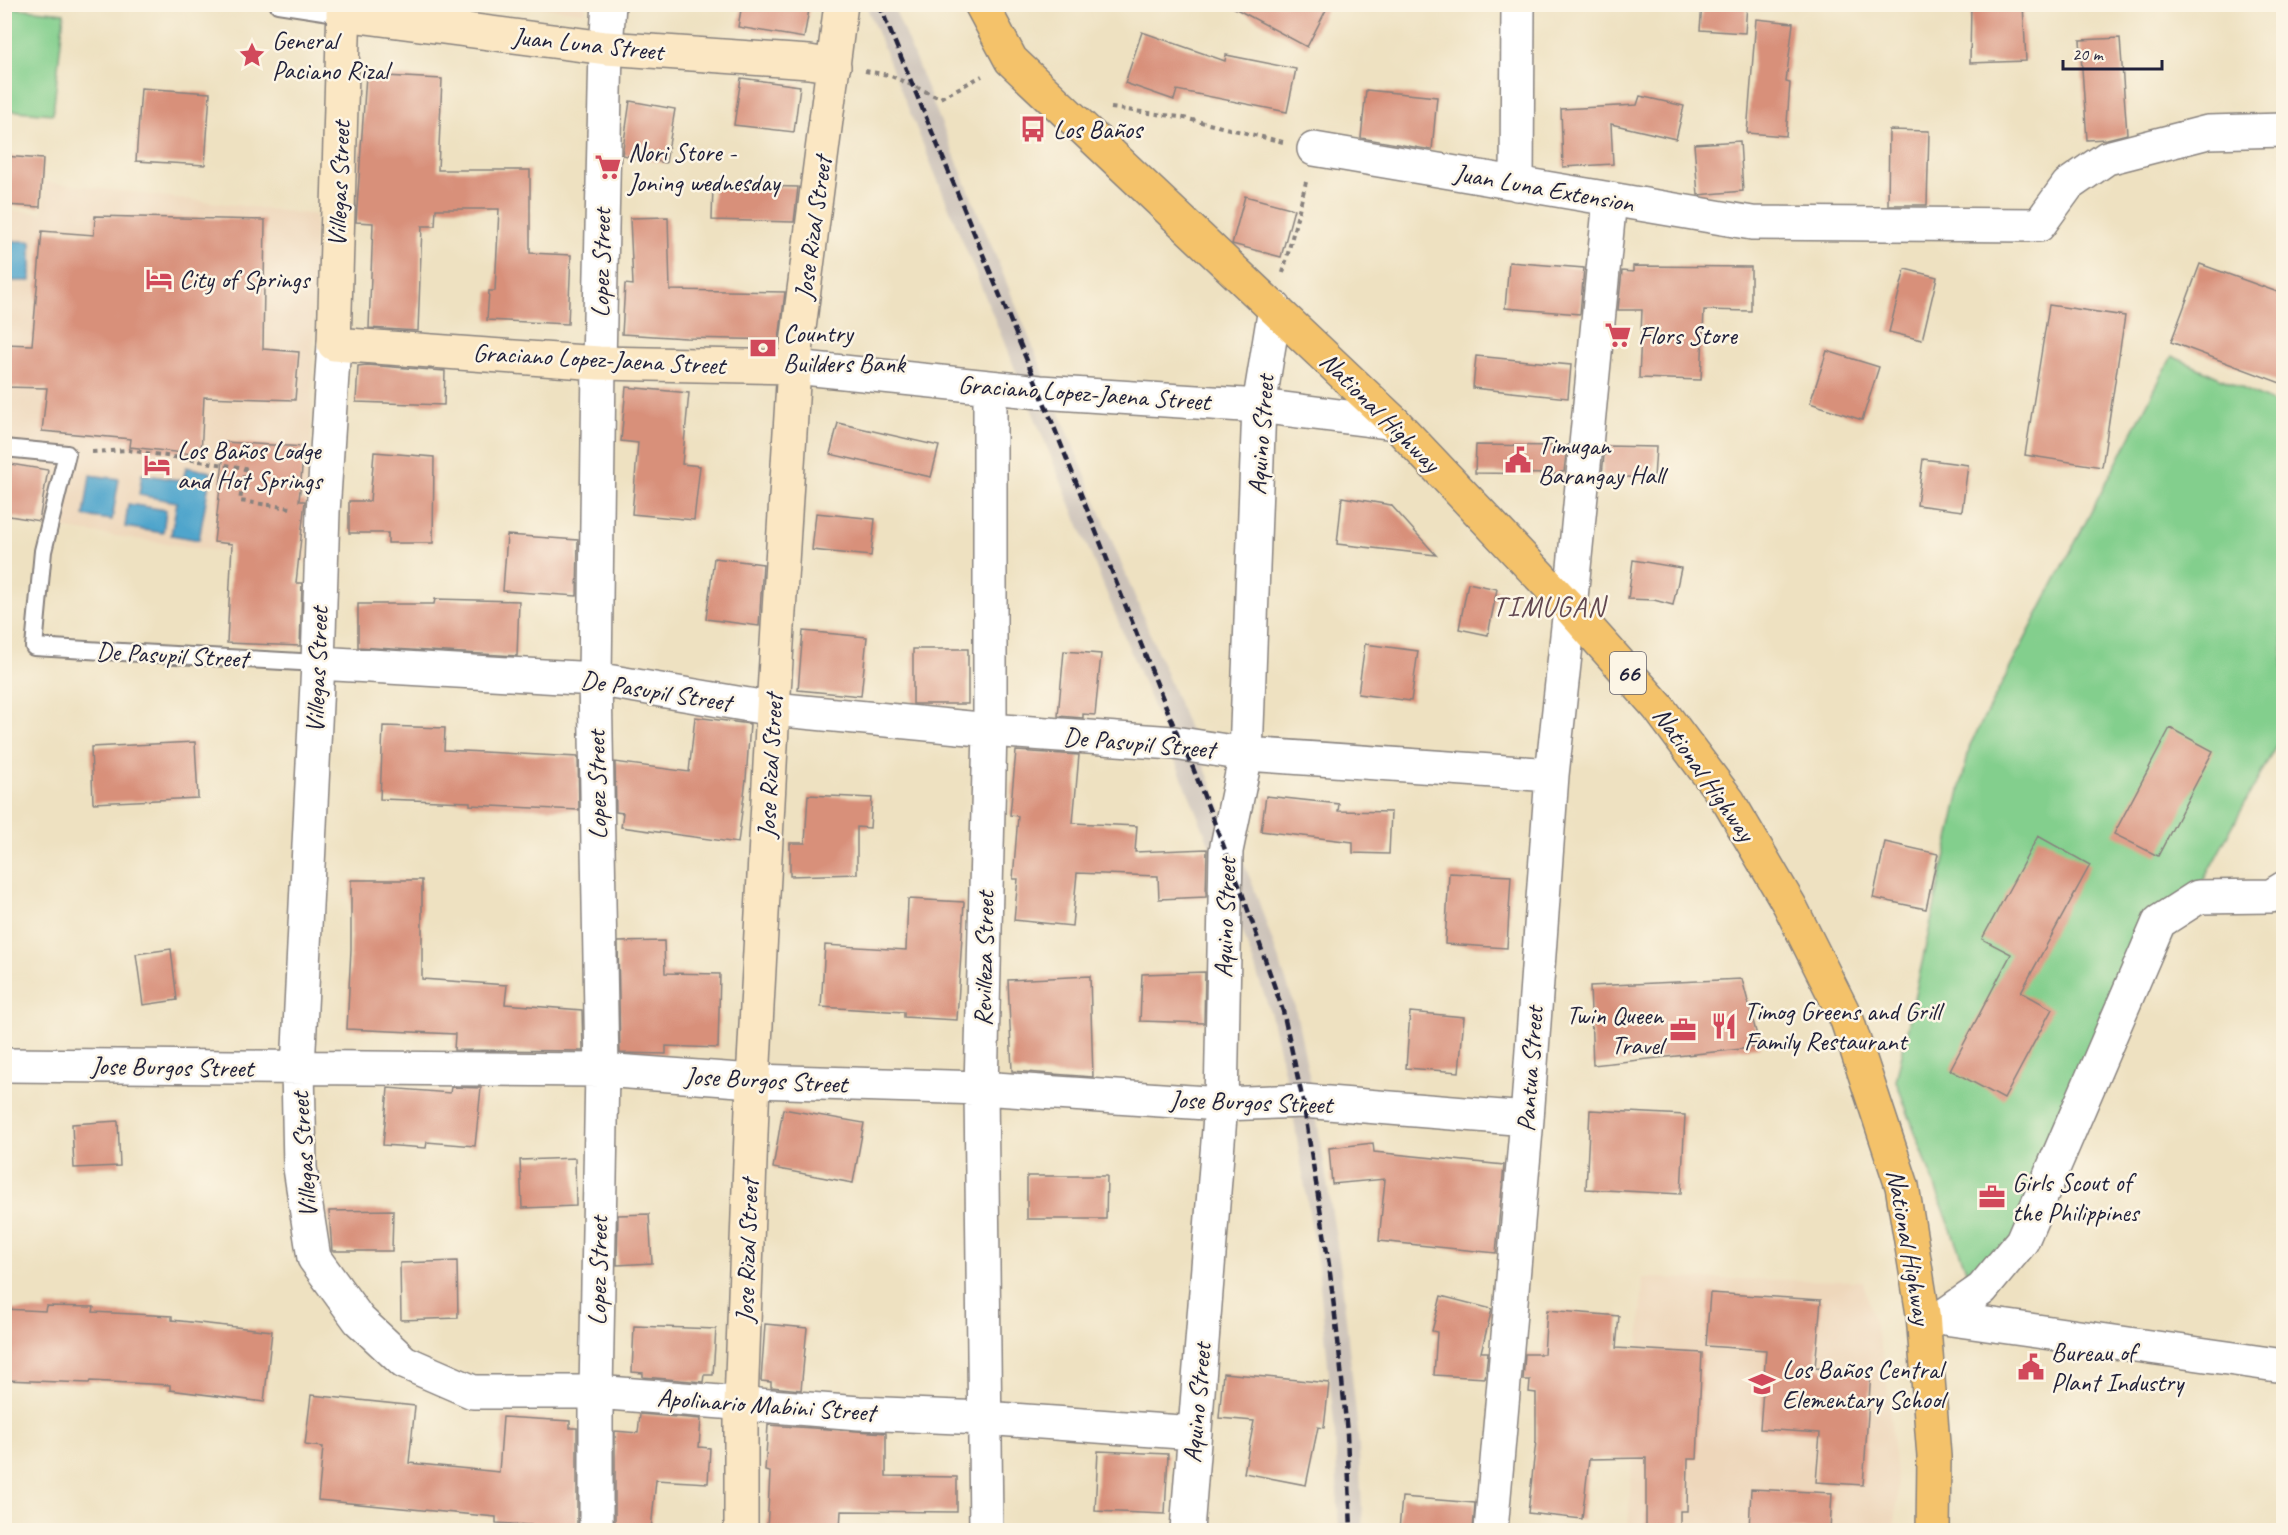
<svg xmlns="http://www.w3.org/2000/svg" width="2288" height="1535" viewBox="0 0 2288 1535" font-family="Caveat,sans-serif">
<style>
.built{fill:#eed7bb}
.industrial{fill:#ccc2b9}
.green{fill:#83cf8d;stroke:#527864;stroke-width:1.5}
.water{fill:#50a5cc;stroke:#396484;stroke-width:1.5}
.building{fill:#d8907a}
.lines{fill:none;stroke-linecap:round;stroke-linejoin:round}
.lane-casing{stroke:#88827e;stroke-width:20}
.street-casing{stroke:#88827e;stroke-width:36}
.secondary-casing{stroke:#88827e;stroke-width:36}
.primary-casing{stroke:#88827e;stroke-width:36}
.path{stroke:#88827e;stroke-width:4;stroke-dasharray:4.5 4.5;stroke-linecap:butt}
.lane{stroke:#fff;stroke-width:16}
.street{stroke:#fff;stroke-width:33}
.secondary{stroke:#fbe7c3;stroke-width:33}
.primary{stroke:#f4c26a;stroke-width:33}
.rail{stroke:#22223b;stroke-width:4.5;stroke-dasharray:9 4.5;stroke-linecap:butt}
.labels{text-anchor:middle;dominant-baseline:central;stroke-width:5;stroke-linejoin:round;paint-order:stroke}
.shield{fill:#fcf5e5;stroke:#63616e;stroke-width:1.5}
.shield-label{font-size:24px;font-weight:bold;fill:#22223b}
.poi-label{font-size:26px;fill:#22223b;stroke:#fcf5e5;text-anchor:start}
.street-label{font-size:26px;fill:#22223b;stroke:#fcf5e5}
.quarter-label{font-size:28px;letter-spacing:1.5px;fill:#624851;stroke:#fcf5e5}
</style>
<rect width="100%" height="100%" fill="#fcf5e5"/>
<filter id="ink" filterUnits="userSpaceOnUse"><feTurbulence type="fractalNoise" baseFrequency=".0167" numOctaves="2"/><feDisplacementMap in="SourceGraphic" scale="12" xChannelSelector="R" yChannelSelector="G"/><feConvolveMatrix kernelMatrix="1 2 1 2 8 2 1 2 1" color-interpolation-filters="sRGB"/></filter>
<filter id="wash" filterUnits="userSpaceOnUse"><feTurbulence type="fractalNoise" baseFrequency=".008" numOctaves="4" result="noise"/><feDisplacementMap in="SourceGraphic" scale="24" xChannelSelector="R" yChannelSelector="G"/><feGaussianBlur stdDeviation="1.35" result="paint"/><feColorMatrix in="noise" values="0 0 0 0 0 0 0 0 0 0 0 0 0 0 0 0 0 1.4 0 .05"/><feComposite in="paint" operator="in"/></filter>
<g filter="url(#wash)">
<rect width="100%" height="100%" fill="#eee1c1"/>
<path class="built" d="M 519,5 L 586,4 L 586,5 L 585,12 Z
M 46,182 L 316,215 L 308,564 L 5,520 L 5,210 L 42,213 Z
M 1643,1278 L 1863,1281 L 1885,1364 L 1898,1497 L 1894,1530 L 1628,1530 Z"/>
<path class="industrial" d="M 866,5 L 893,5 L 1254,888 L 1295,1007 L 1313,1095 L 1340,1263 L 1358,1432 L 1363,1530 L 1339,1530 L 1335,1433 L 1318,1266 L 1291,1102 L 1271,1015 L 1231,897 Z"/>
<path class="green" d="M 4,7 L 64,13 L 53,114 L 5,110 Z
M 2172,356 L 2283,407 L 2283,733 L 2148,983 L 1981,1310 L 1896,1081 L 1970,745 Z"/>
<path class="water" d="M 4,241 L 31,241 L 31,281 L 5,281 Z
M 186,467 L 211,472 L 199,540 L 171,535 L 177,502 L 139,495 L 142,474 L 183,481 Z
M 90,475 L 119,479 L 112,520 L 84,516 Z
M 128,504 L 166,510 L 163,533 L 125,527 Z"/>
<g id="blocks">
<path class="building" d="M 742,4 L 810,4 L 804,38 L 738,27 Z
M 1227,4 L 1329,4 L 1307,47 Z
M 1702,4 L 1747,4 L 1745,33 L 1700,30 Z
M 1971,4 L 2023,4 L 2026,61 L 1970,63 Z
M 1756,19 L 1793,23 L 1786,82 L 1790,83 L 1786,136 L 1747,133 Z
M 1142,32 L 1225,61 L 1226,55 L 1296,69 L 1287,112 L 1177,90 L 1174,100 L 1125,83 Z
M 2120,38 L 2127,134 L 2107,139 L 2087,140 L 2080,40 Z
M 366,75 L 442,79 L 438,170 L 530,170 L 530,253 L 571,255 L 568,324 L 487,320 L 489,291 L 495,291 L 499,209 L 436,209 L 435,226 L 422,226 L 418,331 L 369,328 L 373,223 L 356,222 Z
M 741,78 L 800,86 L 794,132 L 734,125 Z
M 141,88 L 210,93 L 205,165 L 136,161 Z
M 1366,90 L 1437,97 L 1432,150 L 1361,138 Z
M 1640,96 L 1684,106 L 1676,139 L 1611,124 L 1613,164 L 1563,167 L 1561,109 L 1637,105 Z
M 630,101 L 675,109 L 666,163 L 622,155 Z
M 1889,130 L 1929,131 L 1927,205 L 1888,205 Z
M 1740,141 L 1743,191 L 1698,195 L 1694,144 Z
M 4,156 L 43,159 L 40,207 L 4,205 Z
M 713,185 L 798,187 L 794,222 L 712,220 Z
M 1245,196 L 1294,209 L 1281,257 L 1232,244 Z
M 95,216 L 265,220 L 263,349 L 299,352 L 295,400 L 204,397 L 201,455 L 130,447 L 131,439 L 42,431 L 47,388 L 4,387 L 4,344 L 32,345 L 42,231 L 94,235 Z
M 668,217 L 670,290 L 785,292 L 779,340 L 686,338 L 622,334 L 625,284 L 633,285 L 630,218 Z
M 1509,262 L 1584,268 L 1580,314 L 1505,308 Z
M 2200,264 L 2283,294 L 2283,384 L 2171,342 Z
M 1633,266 L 1751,267 L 1751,311 L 1704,310 L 1701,380 L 1639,378 L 1642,310 L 1618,310 L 1622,271 L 1633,272 Z
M 1905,269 L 1937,277 L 1922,340 L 1889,332 Z
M 2049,305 L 2125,316 L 2102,467 L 2025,455 Z
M 1827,351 L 1879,367 L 1862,420 L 1810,403 Z
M 1476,356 L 1571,365 L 1568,398 L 1473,388 Z
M 367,365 L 445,371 L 444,405 L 356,402 L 358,366 Z
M 626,387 L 689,393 L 682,464 L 700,466 L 694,520 L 632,514 L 638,443 L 621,441 Z
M 838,423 L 939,446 L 931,477 L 830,454 Z
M 225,442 L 304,447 L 299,501 L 305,501 L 296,583 L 302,583 L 300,646 L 227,643 L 232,544 L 214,542 Z
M 1476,445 L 1567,446 L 1564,472 L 1561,472 L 1561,474 L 1475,473 Z
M 1605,446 L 1656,447 L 1654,479 L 1602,475 Z
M 374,452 L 434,457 L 433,543 L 388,543 L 388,533 L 349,533 L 349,501 L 370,501 Z
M 1923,459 L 1968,465 L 1962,511 L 1917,505 Z
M 4,463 L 48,470 L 39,521 L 4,515 Z
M 1342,497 L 1391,505 L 1436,555 L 1337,544 Z
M 816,513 L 875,519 L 871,556 L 812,550 Z
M 507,535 L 578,540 L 577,596 L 503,591 Z
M 714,558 L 763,564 L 759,626 L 706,619 Z
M 1633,560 L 1681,568 L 1673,605 L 1654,600 L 1628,599 Z
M 1468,583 L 1497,589 L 1488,635 L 1459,629 Z
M 435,599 L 519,601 L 517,656 L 358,647 L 358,604 L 434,604 Z
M 803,631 L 867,637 L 861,696 L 798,690 Z
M 1365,644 L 1418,651 L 1411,701 L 1358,694 Z
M 913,649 L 968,649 L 968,704 L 913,704 Z
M 1064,651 L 1101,654 L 1095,715 L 1083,714 L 1083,718 L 1058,716 Z
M 695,717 L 750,724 L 746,779 L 738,843 L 621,827 L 623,813 L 616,812 L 615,762 L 689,772 Z
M 383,726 L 445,728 L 444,750 L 578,757 L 579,810 L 470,805 L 470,802 L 380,799 Z
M 2170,728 L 2213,751 L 2158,856 L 2114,834 Z
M 195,742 L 198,798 L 93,803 L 91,747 Z
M 1016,751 L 1079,755 L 1073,823 L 1137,826 L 1135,852 L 1207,849 L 1206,897 L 1159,899 L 1158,876 L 1077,873 L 1072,926 L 1014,920 L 1018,879 L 1013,879 L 1018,816 L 1010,815 Z
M 808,795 L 872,798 L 870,828 L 857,827 L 857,874 L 790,876 L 790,843 L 805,843 Z
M 1266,796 L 1339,804 L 1338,811 L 1391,812 L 1389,854 L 1353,853 L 1353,842 L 1261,831 Z
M 2038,836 L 2090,865 L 2021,992 L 2052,1009 L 2004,1099 L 1950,1070 L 2011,954 L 1982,939 Z
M 1885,842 L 1938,854 L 1926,909 L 1873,898 Z
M 1449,873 L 1511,876 L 1507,948 L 1445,944 Z
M 351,880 L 422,880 L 422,979 L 507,985 L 505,1004 L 582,1010 L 583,1051 L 454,1050 L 455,1034 L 347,1029 L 351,949 Z
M 908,899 L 964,902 L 957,1020 L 904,1017 L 904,1012 L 821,1007 L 825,945 L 906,950 Z
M 664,941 L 665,973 L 720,974 L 718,1048 L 666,1046 L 666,1054 L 620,1053 L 618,942 Z
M 171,949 L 177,1000 L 143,1005 L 136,954 Z
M 1205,972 L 1204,1023 L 1140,1021 L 1142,974 Z
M 1090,976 L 1093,1077 L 1012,1071 L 1008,980 Z
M 1742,979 L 1760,1047 L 1593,1065 L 1590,986 Z
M 1410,1012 L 1464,1017 L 1459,1072 L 1406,1068 Z
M 451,1087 L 481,1088 L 475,1146 L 427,1142 L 426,1148 L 383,1145 L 388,1088 L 450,1093 Z
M 783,1109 L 864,1123 L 853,1183 L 773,1168 Z
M 1590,1110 L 1685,1115 L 1681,1194 L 1586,1189 Z
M 118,1121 L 120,1166 L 74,1168 L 72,1124 Z
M 1373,1143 L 1374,1152 L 1504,1165 L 1496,1253 L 1379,1241 L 1385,1179 L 1332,1184 L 1329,1148 Z
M 575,1158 L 576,1206 L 522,1208 L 520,1160 Z
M 1027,1176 L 1107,1176 L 1106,1219 L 1027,1219 Z
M 393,1210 L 392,1251 L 332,1251 L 329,1211 Z
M 649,1214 L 652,1263 L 617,1265 L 618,1215 Z
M 457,1261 L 458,1318 L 401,1320 L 400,1263 Z
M 1710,1293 L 1821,1300 L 1815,1368 L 1871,1372 L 1863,1485 L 1816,1482 L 1820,1433 L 1760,1429 L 1766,1350 L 1706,1346 Z
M 1441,1296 L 1492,1309 L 1481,1352 L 1488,1352 L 1485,1378 L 1434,1375 L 1437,1332 L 1432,1331 Z
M 46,1306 L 94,1307 L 93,1312 L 172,1316 L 172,1320 L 272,1331 L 264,1402 L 170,1390 L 170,1385 L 90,1381 L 89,1383 L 4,1380 L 4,1309 L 45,1311 Z
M 1547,1310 L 1619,1316 L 1616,1348 L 1702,1353 L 1697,1459 L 1688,1459 L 1687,1511 L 1680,1511 L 1680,1530 L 1646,1530 L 1646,1458 L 1589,1459 L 1582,1519 L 1528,1513 L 1536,1441 L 1536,1393 L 1529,1392 L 1530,1380 L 1523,1380 L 1525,1354 L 1544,1354 Z
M 765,1324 L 807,1328 L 801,1390 L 771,1387 L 771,1382 L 761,1381 Z
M 634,1326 L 716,1329 L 713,1375 L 704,1375 L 703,1382 L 643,1377 L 643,1373 L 632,1372 Z
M 1223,1373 L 1329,1383 L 1324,1428 L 1318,1427 L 1306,1485 L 1244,1473 L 1254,1421 L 1219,1418 Z
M 311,1395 L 415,1406 L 409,1463 L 499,1472 L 503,1417 L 570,1421 L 570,1428 L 577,1428 L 577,1528 L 496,1523 L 496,1517 L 318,1500 L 323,1447 L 305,1445 Z
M 640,1414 L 701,1419 L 699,1447 L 710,1448 L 708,1483 L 656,1480 L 651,1530 L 615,1530 L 615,1431 L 638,1433 Z
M 768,1425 L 886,1433 L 886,1476 L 957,1477 L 957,1512 L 841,1511 L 840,1530 L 767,1530 L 770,1472 L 765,1471 Z
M 1098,1451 L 1168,1454 L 1165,1514 L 1095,1511 Z
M 1751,1489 L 1832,1493 L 1830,1530 L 1749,1530 Z
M 1402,1497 L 1475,1503 L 1473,1530 L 1399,1530 Z"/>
</g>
</g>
<g filter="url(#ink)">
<use href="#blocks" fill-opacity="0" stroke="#88827e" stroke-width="1.5"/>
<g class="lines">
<g class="lane-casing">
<path id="lane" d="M 278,4 L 343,14
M 4,448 L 67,454 L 43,551 L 34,647 L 318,663"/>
</g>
<g class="street-casing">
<path id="street" d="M 1314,149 L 1752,223 L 2039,225 L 2068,185 L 2107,158 L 2208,132 L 2284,130
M 1517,184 L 1518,4
M 334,344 L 323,512 L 318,663 L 298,1068 L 300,1168 L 314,1258 L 359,1320 L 404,1362 L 473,1392 L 596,1392 L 859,1413 L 984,1418 L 1195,1433
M 794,367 L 1040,392 L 1259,406 L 1395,423
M 318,663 L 595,679 L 773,709 L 990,730 L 1174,743 L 1246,754 L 1552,775
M 4,1065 L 602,1070 L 753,1081 L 981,1088 L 1221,1104 L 1303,1101 L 1527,1119
M 1930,1316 L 2284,1366
M 1942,1317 L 1982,1289 L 2022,1241 L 2159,922 L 2198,897 L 2271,896 L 2284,888
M 596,1530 L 596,1392 L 602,1070 L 595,679 L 599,363 L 606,48 L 609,4
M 986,1530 L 981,1088 L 990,730 L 990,387
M 1187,1530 L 1221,1104 L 1226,851 L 1246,754 L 1259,406 L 1275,308
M 1491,1530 L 1527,1119 L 1552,775 L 1570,608 L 1610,199"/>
</g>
<g class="secondary-casing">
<path id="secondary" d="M 344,4 L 334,344 L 599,363 L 794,367
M 343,14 L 606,48 L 809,62 L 834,66
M 741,1530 L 741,1403 L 753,1081 L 773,709 L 794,367 L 841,4"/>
</g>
<g class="primary-casing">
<path id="primary" d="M 981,4 L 1011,60 L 1395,423 L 1570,608 L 1658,707 L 1729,802 L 1790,906 L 1847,1020 L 1902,1186 L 1923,1314 L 1934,1457 L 1933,1530"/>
</g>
<path class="path" d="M 865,71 L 889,75 L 940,98 L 982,76
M 1111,108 L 1180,117 L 1283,142
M 1283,273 L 1306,182
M 92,452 L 128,450 L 245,468 L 240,501 L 291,508"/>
<use href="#lane" class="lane"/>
<use href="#street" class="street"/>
<use href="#secondary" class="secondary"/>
<use href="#primary" class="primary"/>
<path class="rail" d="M 879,4 L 1040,392 L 1181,744 L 1193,768 L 1242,893 L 1283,1011 L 1303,1101 L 1329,1265 L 1339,1349 L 1347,1433 L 1351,1530"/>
</g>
</g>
<defs>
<g id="sight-bare" transform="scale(2.07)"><path d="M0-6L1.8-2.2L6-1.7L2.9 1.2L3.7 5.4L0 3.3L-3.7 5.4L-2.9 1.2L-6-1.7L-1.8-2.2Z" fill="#d1495b" stroke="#fcf5e5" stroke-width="2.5" paint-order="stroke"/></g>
<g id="bus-bare" transform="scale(2.07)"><path d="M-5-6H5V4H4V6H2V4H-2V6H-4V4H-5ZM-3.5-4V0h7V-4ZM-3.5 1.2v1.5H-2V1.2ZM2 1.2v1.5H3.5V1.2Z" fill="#d1495b" stroke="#fcf5e5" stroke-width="2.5" paint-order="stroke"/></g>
<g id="supermarket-bare" transform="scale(2.07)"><path d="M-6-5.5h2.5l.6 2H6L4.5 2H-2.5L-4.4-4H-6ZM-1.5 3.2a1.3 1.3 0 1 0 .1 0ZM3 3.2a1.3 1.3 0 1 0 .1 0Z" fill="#d1495b" stroke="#fcf5e5" stroke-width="2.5" paint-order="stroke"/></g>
<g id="hotel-bare" transform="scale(2.07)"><path d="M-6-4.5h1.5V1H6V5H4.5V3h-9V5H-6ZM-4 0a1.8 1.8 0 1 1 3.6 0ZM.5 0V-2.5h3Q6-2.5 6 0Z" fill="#d1495b" stroke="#fcf5e5" stroke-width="2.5" paint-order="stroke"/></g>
<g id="bank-bare" transform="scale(2.07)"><path d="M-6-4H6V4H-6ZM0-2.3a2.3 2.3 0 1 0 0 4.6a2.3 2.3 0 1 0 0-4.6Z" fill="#d1495b" stroke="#fcf5e5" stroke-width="2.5" paint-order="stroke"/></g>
<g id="civic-bare" transform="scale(2.07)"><path d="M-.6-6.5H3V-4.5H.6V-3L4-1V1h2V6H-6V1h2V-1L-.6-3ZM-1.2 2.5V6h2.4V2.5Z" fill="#d1495b" stroke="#fcf5e5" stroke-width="2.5" paint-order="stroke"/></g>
<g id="restaurant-bare" transform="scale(2.07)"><path d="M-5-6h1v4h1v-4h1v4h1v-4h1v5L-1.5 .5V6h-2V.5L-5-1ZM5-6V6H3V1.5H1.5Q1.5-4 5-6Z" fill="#d1495b" stroke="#fcf5e5" stroke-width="2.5" paint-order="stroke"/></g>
<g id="office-bare" transform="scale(2.07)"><path d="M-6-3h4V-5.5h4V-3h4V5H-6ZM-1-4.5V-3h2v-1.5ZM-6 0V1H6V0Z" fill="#d1495b" stroke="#fcf5e5" stroke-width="2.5" paint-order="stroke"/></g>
<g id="school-bare" transform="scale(2.07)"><path d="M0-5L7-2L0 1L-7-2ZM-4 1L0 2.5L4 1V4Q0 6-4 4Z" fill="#d1495b" stroke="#fcf5e5" stroke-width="2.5" paint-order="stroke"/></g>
</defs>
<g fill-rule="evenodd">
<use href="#sight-bare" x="252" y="55"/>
<use href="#bus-bare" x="1033" y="129"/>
<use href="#supermarket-bare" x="608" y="167"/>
<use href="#hotel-bare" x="159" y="279"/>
<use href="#supermarket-bare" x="1618" y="335"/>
<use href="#bank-bare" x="763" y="348"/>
<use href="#civic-bare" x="1518" y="460"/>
<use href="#hotel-bare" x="157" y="465"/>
<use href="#restaurant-bare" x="1724" y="1026"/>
<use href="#office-bare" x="1683" y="1030"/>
<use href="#office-bare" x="1992" y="1197"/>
<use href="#civic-bare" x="2031" y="1367"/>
<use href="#school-bare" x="1762" y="1384"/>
</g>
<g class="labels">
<rect class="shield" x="1610" y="652" width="36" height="42" rx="4.5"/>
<g class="shield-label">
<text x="1628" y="673">66</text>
</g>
<g class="poi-label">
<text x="272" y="40">General<tspan x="272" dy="30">Paciano Rizal</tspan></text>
<text x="1053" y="129">Los Baños</text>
<text x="628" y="152">Nori Store -<tspan x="628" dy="30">Joning wednesday</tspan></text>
<text x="179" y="279">City of Springs</text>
<text x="783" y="333">Country<tspan x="783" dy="30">Builders Bank</tspan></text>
<text x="1638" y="335">Flors Store</text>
<text x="1538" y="445">Timugan<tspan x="1538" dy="30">Barangay Hall</tspan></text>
<text x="177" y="450">Los Baños Lodge<tspan x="177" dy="30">and Hot Springs</tspan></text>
<text x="1744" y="1011">Timog Greens and Grill<tspan x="1744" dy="30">Family Restaurant</tspan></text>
<text x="1663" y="1015" text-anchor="end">Twin Queen<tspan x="1663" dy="30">Travel</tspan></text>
<text x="2012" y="1182">Girls Scout of<tspan x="2012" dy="30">the Philippines</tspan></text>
<text x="2051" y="1352">Bureau of<tspan x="2051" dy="30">Plant Industry</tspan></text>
<text x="1782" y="1369">Los Baños Central<tspan x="1782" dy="30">Elementary School</tspan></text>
</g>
<g class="street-label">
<text transform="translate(588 44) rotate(6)">Juan Luna Street</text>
<text transform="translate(339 184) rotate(-88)">Villegas Street</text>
<text transform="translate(1544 188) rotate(10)">Juan Luna Extension</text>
<text transform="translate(813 228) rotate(-82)">Jose Rizal Street</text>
<text transform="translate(601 263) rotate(-89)">Lopez Street</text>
<text transform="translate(599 359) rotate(3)">Graciano Lopez-Jaena Street</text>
<text transform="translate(1084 393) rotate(4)">Graciano Lopez-Jaena Street</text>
<text transform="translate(1380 412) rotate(45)">National Highway</text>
<text transform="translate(1261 435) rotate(-86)">Aquino Street</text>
<text transform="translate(172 655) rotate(3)">De Pasupil Street</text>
<text transform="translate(317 670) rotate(-88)">Villegas Street</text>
<text transform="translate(656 691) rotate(9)">De Pasupil Street</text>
<text transform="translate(1139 743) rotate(5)">De Pasupil Street</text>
<text transform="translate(770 766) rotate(-87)">Jose Rizal Street</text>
<text transform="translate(1704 774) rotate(55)">National Highway</text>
<text transform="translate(597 785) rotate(-91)">Lopez Street</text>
<text transform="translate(1225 918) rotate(-88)">Aquino Street</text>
<text transform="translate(984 959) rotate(-89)">Revilleza Street</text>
<text transform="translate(172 1067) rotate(1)">Jose Burgos Street</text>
<text transform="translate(1530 1069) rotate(-86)">Pantua Street</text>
<text transform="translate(766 1080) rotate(3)">Jose Burgos Street</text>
<text transform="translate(1251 1102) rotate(2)">Jose Burgos Street</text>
<text transform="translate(304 1155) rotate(-94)">Villegas Street</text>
<text transform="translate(1909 1247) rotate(80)">National Highway</text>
<text transform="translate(747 1251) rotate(-88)">Jose Rizal Street</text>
<text transform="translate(598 1271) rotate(-89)">Lopez Street</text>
<text transform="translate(1197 1403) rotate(-85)">Aquino Street</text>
<text transform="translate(766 1405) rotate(4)">Apolinario Mabini Street</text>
</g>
<g class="quarter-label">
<text x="1549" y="606">TIMUGAN</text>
</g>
</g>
<rect width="2288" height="1535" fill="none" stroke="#fcf5e5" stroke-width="24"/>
<path d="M2063 60v9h99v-9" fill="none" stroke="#22223b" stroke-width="3"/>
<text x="2072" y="60" font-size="18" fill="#22223b" stroke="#fcf5e5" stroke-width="4.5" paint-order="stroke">20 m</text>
</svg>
